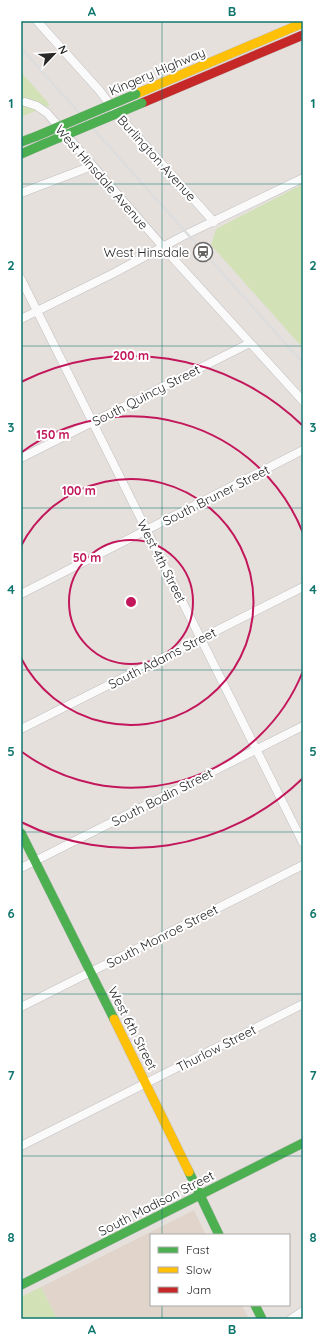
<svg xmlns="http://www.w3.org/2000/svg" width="324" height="1340" viewBox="0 0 324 1340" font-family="Quicksand,sans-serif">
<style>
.education{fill:#e1d5cb}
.green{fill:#d2e1b6}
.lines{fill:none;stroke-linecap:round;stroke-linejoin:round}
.street-casing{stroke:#c0bfbf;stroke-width:9}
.fast-casing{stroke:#c0bfbf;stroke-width:10}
.slow-casing{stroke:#c0bfbf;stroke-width:10}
.jam-casing{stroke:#c0bfbf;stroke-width:10}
.street{stroke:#fbfafa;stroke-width:8}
.fast{stroke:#4caf50;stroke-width:9}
.slow{stroke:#ffc107;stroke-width:9}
.jam{stroke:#c62828;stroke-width:9}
.rail{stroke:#ddd;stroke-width:2.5}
.fast-bridge-casing{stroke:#bfbdbc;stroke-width:10;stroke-linecap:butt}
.fast-bridge{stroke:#4caf50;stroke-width:9}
.grid{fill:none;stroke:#0f766e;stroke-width:1;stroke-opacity:0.55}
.ring{fill:none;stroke:#c2185b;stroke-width:2}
.labels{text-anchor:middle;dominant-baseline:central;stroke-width:4;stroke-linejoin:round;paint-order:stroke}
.street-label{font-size:13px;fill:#282828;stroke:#fff}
.poi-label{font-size:13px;fill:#282828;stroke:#fff;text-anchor:end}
.centre{fill:#c2185b;stroke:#fff;stroke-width:2}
.ring-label{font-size:12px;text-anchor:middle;font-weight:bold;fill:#c2185b;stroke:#fff;stroke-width:4;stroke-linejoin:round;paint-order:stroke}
.neatline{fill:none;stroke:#0f766e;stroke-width:1.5}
.grid-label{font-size:13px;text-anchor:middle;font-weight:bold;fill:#0f766e}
</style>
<rect width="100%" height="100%" fill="#e6e0dd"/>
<path class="education" d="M 194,1210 L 206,1235 L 151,1235 L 151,1305 L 242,1305 L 249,1319 L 57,1319 L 41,1287 Z"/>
<path class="green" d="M 21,72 L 50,105 L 21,117 Z
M 303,184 L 303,348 L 211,245 L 216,229 Z
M 41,1287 L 57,1319 L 21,1319 L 21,1297 Z"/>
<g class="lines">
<g class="street-casing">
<path id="street" d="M 37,21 L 99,90 L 120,117 L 214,222
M 25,102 L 37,106 L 47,113 L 171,256 L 303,401
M 21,193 L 92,166
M 21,279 L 303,843
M 21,319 L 114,273 L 183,236 L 303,178
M 21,458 L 250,343
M 21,594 L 303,450
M 21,729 L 303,587
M 21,868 L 303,726
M 21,1007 L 303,865
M 21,1146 L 303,1004
M 291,1319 L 303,1311"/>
</g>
<g class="fast-casing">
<path id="fast" d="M 21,142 L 37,136
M 21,154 L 44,144
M 21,833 L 114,1019
M 189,1172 L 219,1235
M 21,1285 L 303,1143
M 255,1305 L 262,1319"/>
</g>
<g class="slow-casing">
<path id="slow" d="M 136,94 L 303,23
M 114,1019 L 189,1172"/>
</g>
<g class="jam-casing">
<path id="jam" d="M 142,103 L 303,35"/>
</g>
<use href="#street" class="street"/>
<use href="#fast" class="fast"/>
<use href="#slow" class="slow"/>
<use href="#jam" class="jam"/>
<path class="rail" d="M 21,48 L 303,363"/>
<g class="fast-bridge-casing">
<path id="fast-bridge" d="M 37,136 L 136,94
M 44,144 L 142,103"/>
</g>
<use href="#fast-bridge" class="fast-bridge"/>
</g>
<path class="grid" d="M 162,21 L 162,1235M 21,184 L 303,184M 21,346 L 303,346M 21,508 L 303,508M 21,670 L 303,670M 21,832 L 303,832M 21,994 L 303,994M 21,1156 L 303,1156M 162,1305 L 162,1319"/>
<g class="ring">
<circle cx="131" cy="602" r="62"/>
<path d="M21 546A123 123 0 1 1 21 658"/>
<path d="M303 671A185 185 0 0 1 22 752M22 452A185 185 0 0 1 303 533"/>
<path d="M302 779A246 246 0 0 1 21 822M21 382A246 246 0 0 1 302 425"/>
</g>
<defs>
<g id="station-ring" transform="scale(1)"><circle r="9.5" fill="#fff" stroke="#6a6867" stroke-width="1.5"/><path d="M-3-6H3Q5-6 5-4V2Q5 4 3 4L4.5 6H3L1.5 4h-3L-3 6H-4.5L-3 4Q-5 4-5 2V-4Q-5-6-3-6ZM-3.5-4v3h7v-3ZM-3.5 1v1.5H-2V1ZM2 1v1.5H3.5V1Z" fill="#6a6867"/></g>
</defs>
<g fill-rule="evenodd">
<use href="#station-ring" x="203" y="252"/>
</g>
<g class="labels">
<g class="street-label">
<text transform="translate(157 71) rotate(-23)">Kingery Highway</text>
<text transform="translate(157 158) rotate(48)">Burlington Avenue</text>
<text transform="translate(102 177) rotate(49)">West Hinsdale Avenue</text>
<text transform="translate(146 395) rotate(-27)">South Quincy Street</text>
<text transform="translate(216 495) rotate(-27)">South Bruner Street</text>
<text transform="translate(162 561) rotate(63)">West 4th Street</text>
<text transform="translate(162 658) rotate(-27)">South Adams Street</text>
<text transform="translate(162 797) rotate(-27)">South Bodin Street</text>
<text transform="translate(162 936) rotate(-27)">South Monroe Street</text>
<text transform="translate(133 1028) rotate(63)">West 6th Street</text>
<text transform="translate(216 1048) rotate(-27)">Thurlow Street</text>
<text transform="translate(156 1203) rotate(-27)">South Madison Street</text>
</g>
<g class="poi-label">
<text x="189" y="252">West Hinsdale</text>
</g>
</g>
<circle cx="131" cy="602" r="6" class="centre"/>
<g class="ring-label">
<text x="131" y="360">200 m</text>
<text x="53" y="439">150 m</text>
<text x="79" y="495">100 m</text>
<text x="87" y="562">50 m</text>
</g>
<rect width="324" height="1340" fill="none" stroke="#ffffff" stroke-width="44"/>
<rect x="150" y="1234" width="140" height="72" fill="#ffffff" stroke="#a9a9a9"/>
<rect x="158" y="1247" width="20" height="6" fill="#4caf50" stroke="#a9a9a9"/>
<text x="186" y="1254" font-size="12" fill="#282828">Fast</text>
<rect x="158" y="1267" width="20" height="6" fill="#ffc107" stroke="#a9a9a9"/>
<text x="186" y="1274" font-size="12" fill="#282828">Slow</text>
<rect x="158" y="1287" width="20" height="6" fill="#c62828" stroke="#a9a9a9"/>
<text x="186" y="1294" font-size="12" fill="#282828">Jam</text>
<g transform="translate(54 54) rotate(65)" stroke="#ffffff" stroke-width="3" paint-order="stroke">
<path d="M0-3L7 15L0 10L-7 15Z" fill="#282828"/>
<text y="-6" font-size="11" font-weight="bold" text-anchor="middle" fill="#282828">N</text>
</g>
<rect x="22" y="22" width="280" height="1296" class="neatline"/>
<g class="grid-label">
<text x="92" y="16">A</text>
<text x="232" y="16">B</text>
<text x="11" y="108">1</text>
<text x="313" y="108">1</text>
<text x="11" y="270">2</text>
<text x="313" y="270">2</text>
<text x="11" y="432">3</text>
<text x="313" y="432">3</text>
<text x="11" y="594">4</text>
<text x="313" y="594">4</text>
<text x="11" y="756">5</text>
<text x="313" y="756">5</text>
<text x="11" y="918">6</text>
<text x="313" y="918">6</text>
<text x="11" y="1080">7</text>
<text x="313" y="1080">7</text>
<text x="11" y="1242">8</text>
<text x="313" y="1242">8</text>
<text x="92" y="1334">A</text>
<text x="232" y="1334">B</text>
</g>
</svg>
